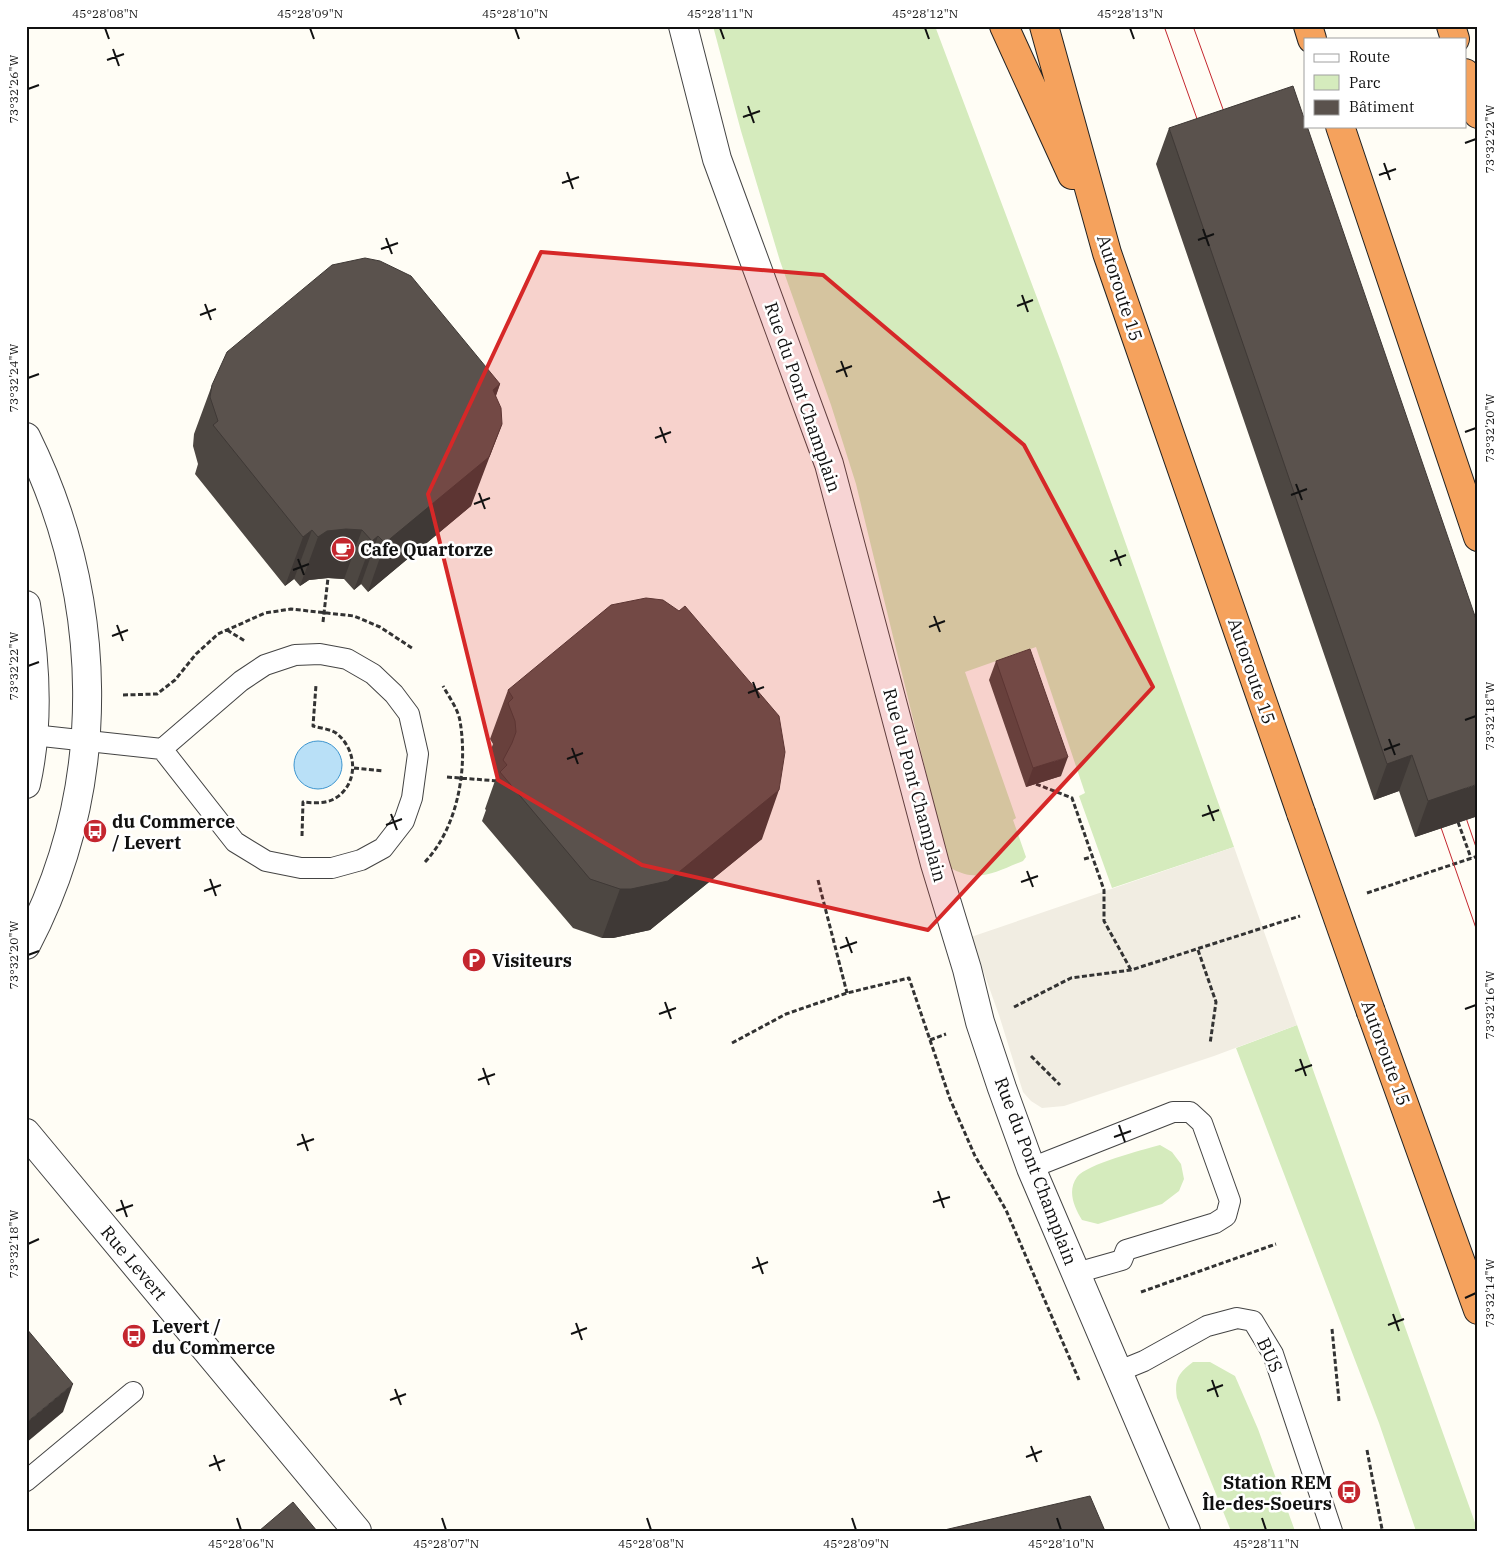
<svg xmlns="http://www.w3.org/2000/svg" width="1504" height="1557" viewBox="0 0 1504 1557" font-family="'IBM Plex Serif',serif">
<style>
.green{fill:#d5ebbd}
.plaza{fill:#f1ede2}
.water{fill:#b9e0f7;stroke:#3f96cf}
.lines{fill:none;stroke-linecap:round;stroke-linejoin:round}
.service-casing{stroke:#444;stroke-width:22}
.minor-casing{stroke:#444;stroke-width:30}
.tertiary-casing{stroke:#444;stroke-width:30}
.motorway-casing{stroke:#222;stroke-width:30}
.path{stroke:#333;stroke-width:3;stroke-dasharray:5 2.5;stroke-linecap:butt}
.service{stroke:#fff;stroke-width:20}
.minor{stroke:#fff;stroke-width:28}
.tertiary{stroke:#fff;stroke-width:28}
.motorway{stroke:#f5a25d;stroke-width:28}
.tram{stroke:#c4262e;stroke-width:1}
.motorway-bridge-casing{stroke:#222;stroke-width:30;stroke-linecap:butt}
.motorway-bridge{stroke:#f5a25d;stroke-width:28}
.wall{fill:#4d4742}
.shaded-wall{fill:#3f3936}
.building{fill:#5a524d;stroke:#3f3936}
.marked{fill:#d62828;fill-opacity:0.2;stroke:#d62828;stroke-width:4;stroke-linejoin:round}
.ticks{fill:none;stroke:#111;stroke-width:2}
.labels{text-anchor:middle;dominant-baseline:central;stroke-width:5;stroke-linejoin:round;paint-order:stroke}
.street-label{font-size:18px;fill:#111;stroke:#fff}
.poi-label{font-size:18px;font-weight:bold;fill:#111;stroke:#fff;text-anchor:start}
.neatline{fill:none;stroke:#111;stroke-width:2}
.ticks-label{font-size:12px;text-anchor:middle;fill:#111}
</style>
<rect width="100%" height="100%" fill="#fffdf5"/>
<path class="green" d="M 713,26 L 935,26 L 1060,359 L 1234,847 L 1112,888 L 1079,796 L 1085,793 L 1036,647 L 965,672 L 1016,818 L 1013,820 L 1026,857 L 1023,861 C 995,872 977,884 949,867 L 856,484 L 831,405 L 780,261 L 741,131 Z
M 1297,1025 L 1478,1531 L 1416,1531 L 1379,1423 L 1236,1048 Z
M 1160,1145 L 1172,1152 L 1181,1164 L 1184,1179 L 1179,1191 L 1162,1204 L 1098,1224 L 1082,1220 C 1074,1207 1067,1191 1077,1177 C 1087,1164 1142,1150 1160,1145 Z
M 1193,1362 L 1210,1362 L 1235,1376 L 1258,1429 L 1295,1531 L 1231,1531 L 1177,1398 C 1174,1380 1178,1373 1193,1362 Z"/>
<path class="plaza" d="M 1234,847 L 1297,1025 L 1214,1056 L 1064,1106 L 1042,1108 L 1031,1101 L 1023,1092 L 999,1015 L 971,937 Z"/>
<path class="water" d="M294 765a24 24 0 1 1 48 0a24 24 0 1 1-48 0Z"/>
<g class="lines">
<g class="service-casing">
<path id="service" d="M 320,654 L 347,659 L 373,674 L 394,694 L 409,714 L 418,754 L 412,798 L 404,821 L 383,848 L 361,860 L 332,868 L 301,868 L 266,861 L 235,842 L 162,749 L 241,681 L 265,665 L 295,655 Z
M 33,735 L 162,749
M 1031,1168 L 1173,1112 L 1190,1112 L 1202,1123 L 1230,1201 L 1226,1216 L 1215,1223 L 1126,1250 L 1122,1260 L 1076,1273
M 1117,1372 L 1144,1361 L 1207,1326 L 1237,1318 L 1253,1321 L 1273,1354 L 1332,1531
M 26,1481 L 133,1392"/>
</g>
<g class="minor-casing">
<path id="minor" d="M 683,26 L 717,159 L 829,464 L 935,864 L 967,969 L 980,1022 L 1002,1088 L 1031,1168 L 1186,1531
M 26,1133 L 357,1531"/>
</g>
<g class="tertiary-casing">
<path id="tertiary" d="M 26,437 C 105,597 110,785 26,945
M 26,605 C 36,663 39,726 26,784"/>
</g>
<g class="motorway-casing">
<path id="motorway" d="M 1004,26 L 1072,175
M 1044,26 L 1107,253 L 1301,813
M 1308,26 L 1312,39
M 1451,26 L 1455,39
M 1465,73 L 1478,114
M 1340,126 L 1478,537
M 1371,1012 L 1478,1310"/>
</g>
<path class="path" d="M 323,622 L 328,578
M 227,630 L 245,641
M 123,695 L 157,694 L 175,680 L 196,654 L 218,634 L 265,613 L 291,609 L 354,616 L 380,627 L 412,648
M 354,768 L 383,771
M 447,777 L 498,781
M 1036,784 L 1072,798 L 1104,890 L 1104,921 L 1131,970
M 1458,822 L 1471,858
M 302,836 L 303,802 C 312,803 325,804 334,799 C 359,785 358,750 336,733 C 330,729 320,728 313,726 L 316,685
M 1084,859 L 1092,857
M 425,862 C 458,827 468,768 460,721 C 458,709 449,697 443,686
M 818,880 L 847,993
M 1367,893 L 1478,856
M 1198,950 L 1216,1002 L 1210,1044
M 1014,1007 L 1071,978 L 1131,970 L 1300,916
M 930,1040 L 946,1034
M 732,1043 L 786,1014 L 847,993 L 909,978 L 950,1099 L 975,1156 L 1006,1210 L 1079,1380
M 1031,1056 L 1060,1085
M 1141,1292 L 1276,1244
M 1332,1329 L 1339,1401
M 1367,1450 L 1382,1529"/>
<use href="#service" class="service"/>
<use href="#minor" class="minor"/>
<use href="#tertiary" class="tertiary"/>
<use href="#motorway" class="motorway"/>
<path class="tram" d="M 1164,26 L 1201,130
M 1193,26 L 1228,123
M 1462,806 L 1478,853
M 1437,816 L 1478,934"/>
<g class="motorway-bridge-casing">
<path id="motorway-bridge" d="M 1301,813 L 1371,1012"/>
</g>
<use href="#motorway-bridge" class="motorway-bridge"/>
</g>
<path class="wall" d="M 1169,128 L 1478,816 L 1415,837 L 1399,791 L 1374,800 L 1156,164 Z
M 500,384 L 496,396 L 471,506 L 368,592 L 361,584 L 354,590 L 344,579 L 328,578 L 309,580 L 300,586 L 294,579 L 285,586 L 195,474 L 198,464 L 193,446 L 194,434 L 212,385 Z
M 996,661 L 1061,776 L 1026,787 L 989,680 Z
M 508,690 L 762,839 L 650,930 L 613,938 L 602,938 L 573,928 L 482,821 L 486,810 L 485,809 L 497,775 L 497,770 L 490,752 L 493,744 L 490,739 Z"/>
<path class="shaded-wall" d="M 500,384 L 482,433 L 493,390 Z
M 502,424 L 471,506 L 368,592 L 385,543 Z
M 346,529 L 362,530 L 344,579 L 328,578 L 309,580 L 300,586 L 318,537 L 327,531 Z
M 312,530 L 294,579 L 285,586 L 303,537 Z
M 378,536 L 361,584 L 354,590 L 372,541 Z
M 1412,755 L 1399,791 L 1374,800 L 1387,764 Z
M 1068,757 L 1061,776 L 1026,787 L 1033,768 Z
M 1478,784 L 1478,816 L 1415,837 L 1428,801 Z
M 779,790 L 762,839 L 650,930 L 613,938 L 602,938 L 620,889 Z
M 73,1384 L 63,1412 L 26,1443 L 26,1423 Z"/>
<path class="building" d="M 1293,86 L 1305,121 L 1305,126 L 1307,126 L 1478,625 L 1478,784 L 1428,801 L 1412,755 L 1387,764 L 1169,128 Z
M 365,258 L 380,261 L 411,276 L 500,384 L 493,390 L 501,408 L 502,424 L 489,457 L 385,543 L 378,536 L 372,541 L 362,530 L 346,529 L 327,531 L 318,537 L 312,530 L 303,537 L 213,425 L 218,421 L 210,397 L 212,385 L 227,352 L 332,265 Z
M 646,598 L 663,600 L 679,611 L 685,606 L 779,716 L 785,752 L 779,790 L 668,881 L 631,889 L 620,889 L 590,879 L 500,772 L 507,765 L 503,760 L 512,743 L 516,732 L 515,721 L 508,703 L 513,698 L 508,690 L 611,605 Z
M 1030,649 L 1068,757 L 1033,768 L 996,661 Z
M 26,1328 L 73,1384 L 26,1423 Z
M 1090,1496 L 1105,1531 L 940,1531 Z
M 293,1502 L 317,1531 L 259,1531 Z"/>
<path class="marked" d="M 541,252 L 823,275 L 1024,445 L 1153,687 L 928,930 L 642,865 L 498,780 L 428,494 Z"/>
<path class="ticks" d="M 105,28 L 109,39M 310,28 L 314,39M 515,28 L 519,39M 720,28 L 724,39M 925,28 L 929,39M 1130,28 L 1134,39M 113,49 L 119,66M 107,60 L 124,54M 28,89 L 39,85M 748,106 L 754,123M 743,117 L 760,111M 1465,143 L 1476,139M 1384,163 L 1390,180M 567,172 L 573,189M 1379,175 L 1396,169M 562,183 L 579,177M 1203,229 L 1209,246M 386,238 L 392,254M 1198,240 L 1214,234M 381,249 L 398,243M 1022,295 L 1028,312M 205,304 L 211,320M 1017,306 L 1033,300M 200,315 L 216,309M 841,361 L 847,377M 836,372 L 852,366M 28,378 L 39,374M 660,427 L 666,443M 1465,432 L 1476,428M 655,438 L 671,432M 1296,484 L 1302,500M 479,493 L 485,509M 1291,495 L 1307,489M 474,504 L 490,498M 1115,550 L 1121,566M 298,559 L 304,575M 1110,561 L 1126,555M 293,570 L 309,564M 934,616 L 940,632M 117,625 L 123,641M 929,627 L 945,621M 112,636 L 128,630M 28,666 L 39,662M 753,682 L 759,698M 748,693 L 764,687M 1465,720 L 1476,716M 1389,739 L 1395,755M 572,748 L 578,764M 1384,750 L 1400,744M 567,759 L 583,753M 1208,805 L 1214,821M 391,814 L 397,830M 1202,816 L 1219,810M 386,825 L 402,819M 1027,871 L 1033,887M 210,879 L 216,896M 1021,882 L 1038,876M 204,891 L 221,885M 846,937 L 852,953M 840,948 L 857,942M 28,955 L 39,951M 665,1002 L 671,1019M 1465,1009 L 1476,1005M 659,1014 L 676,1008M 1300,1059 L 1306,1076M 483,1068 L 489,1085M 1295,1071 L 1312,1065M 478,1080 L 495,1074M 1119,1125 L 1125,1142M 302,1134 L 308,1151M 1114,1137 L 1131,1131M 297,1145 L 314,1139M 938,1191 L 944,1208M 121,1200 L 127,1217M 933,1202 L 950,1197M 116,1211 L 133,1205M 28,1244 L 39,1239M 757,1257 L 763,1274M 752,1268 L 768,1262M 1465,1298 L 1476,1293M 1393,1314 L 1399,1331M 576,1323 L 582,1340M 1388,1325 L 1404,1319M 571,1334 L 587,1328M 1212,1380 L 1218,1397M 395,1389 L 401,1405M 1207,1391 L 1223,1385M 390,1400 L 406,1394M 1031,1446 L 1037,1462M 214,1455 L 220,1471M 1026,1457 L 1042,1451M 209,1466 L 225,1460M 237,1518 L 241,1530M 442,1518 L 446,1530M 647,1518 L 651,1530M 852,1518 L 856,1530M 1057,1518 L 1061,1530M 1262,1518 L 1266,1530"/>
<defs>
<g id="cafe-disc" transform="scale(1.25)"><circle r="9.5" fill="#c4262e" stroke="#fff"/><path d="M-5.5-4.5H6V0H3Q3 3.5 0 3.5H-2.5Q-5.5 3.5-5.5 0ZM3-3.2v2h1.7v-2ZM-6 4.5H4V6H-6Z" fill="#fff"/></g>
<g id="bus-disc" transform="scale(1.25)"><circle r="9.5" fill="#c4262e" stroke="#fff"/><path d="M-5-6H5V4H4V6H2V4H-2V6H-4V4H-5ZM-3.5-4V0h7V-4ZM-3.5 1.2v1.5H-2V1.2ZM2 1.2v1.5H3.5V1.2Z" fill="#fff"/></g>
<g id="parking-disc" transform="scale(1.25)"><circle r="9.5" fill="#c4262e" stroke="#fff"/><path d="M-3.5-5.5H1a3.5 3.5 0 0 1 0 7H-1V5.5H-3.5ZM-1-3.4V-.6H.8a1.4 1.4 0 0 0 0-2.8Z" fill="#fff"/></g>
</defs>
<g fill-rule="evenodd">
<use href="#cafe-disc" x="343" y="549"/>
<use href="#bus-disc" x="95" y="831"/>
<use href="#parking-disc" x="474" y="960"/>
<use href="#bus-disc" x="134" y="1336"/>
<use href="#bus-disc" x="1349" y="1492"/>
</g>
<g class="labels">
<g class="street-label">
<text transform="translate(1120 288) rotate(72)">Autoroute 15</text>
<text transform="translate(803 397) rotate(71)">Rue du Pont Champlain</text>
<text transform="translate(1252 671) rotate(71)">Autoroute 15</text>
<text transform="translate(915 785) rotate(75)">Rue du Pont Champlain</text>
<text transform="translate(1386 1053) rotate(70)">Autoroute 15</text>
<text transform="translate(1036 1171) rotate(69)">Rue du Pont Champlain</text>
<text transform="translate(134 1263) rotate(50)">Rue Levert</text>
<text transform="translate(1270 1355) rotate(65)">BUS</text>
</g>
<g class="poi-label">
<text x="360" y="549">Cafe Quartorze</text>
<text x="112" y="821">du Commerce<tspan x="112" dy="21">/ Levert</tspan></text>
<text x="492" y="960">Visiteurs</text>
<text x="152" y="1326">Levert /<tspan x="152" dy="21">du Commerce</tspan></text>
<text x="1332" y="1482" text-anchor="end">Station REM<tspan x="1332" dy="21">Île-des-Soeurs</tspan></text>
</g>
</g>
<rect width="1504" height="1557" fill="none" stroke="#ffffff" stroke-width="55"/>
<rect x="1304" y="38" width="162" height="90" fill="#ffffff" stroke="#a0a0a0"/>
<rect x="1314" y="54" width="25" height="8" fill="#ffffff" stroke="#a0a0a0"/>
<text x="1349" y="62" font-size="15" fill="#111111">Route</text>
<rect x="1314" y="75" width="25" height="15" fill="#d5ebbd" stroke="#a0a0a0"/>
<text x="1349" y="88" font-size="15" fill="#111111">Parc</text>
<rect x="1314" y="100" width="25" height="15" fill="#5a524d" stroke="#a0a0a0"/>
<text x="1349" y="112" font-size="15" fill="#111111">Bâtiment</text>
<rect x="28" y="28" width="1448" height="1502" class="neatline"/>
<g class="ticks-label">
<text x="105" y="18">45°28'08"N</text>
<text x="310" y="18">45°28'09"N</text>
<text x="515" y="18">45°28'10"N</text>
<text x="720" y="18">45°28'11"N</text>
<text x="925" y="18">45°28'12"N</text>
<text x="1130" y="18">45°28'13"N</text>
<text transform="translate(14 89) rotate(-90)" y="4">73°32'26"W</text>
<text transform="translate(1490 139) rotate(-90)" y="4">73°32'22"W</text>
<text transform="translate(14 378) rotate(-90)" y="4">73°32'24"W</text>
<text transform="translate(1490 428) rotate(-90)" y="4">73°32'20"W</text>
<text transform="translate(14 666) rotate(-90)" y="4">73°32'22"W</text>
<text transform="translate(1490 716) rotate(-90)" y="4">73°32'18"W</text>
<text transform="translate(14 955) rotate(-90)" y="4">73°32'20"W</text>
<text transform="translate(1490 1005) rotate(-90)" y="4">73°32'16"W</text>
<text transform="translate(14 1244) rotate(-90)" y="4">73°32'18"W</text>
<text transform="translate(1490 1293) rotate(-90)" y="4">73°32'14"W</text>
<text x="241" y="1548">45°28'06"N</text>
<text x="446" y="1548">45°28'07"N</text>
<text x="651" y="1548">45°28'08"N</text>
<text x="856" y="1548">45°28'09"N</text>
<text x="1061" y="1548">45°28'10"N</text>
<text x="1266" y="1548">45°28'11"N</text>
</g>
</svg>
